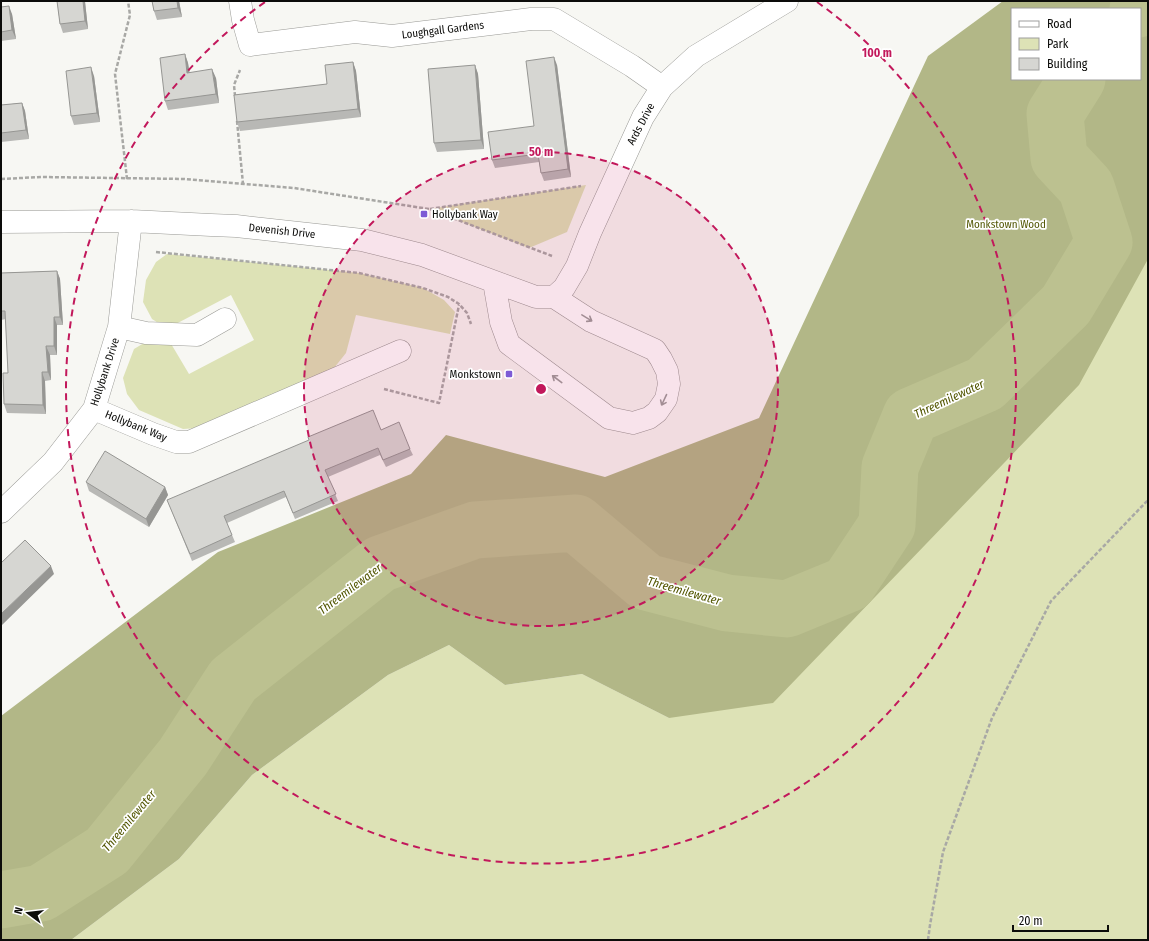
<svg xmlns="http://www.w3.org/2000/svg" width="1149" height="941" viewBox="0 0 1149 941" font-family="'Fira Sans Condensed',sans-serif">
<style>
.green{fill:#dde2b6}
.forest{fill:#b2b787;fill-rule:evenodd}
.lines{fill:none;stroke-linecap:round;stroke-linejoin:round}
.river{stroke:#bcc190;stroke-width:57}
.minor-casing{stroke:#999995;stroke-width:23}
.path{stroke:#a8a8a5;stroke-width:2.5;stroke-dasharray:4 2;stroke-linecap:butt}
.minor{stroke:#fff;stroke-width:22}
.wall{fill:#b8b8b5}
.shaded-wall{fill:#969693}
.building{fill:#d6d6d2;stroke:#969693}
.oneway{stroke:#9e9e9d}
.ring{fill:none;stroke:#c2185b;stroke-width:2;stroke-dasharray:7 5}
.poi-dot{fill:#7d5bd5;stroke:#fff;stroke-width:1.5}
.labels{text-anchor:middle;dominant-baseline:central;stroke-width:3.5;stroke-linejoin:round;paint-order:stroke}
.street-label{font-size:11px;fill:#0c0c0a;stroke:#fff}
.poi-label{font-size:11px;fill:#0c0c0a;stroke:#fff;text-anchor:start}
.park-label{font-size:11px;fill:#565a08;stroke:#fff}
.water-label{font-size:12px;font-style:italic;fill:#525601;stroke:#fff}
.centre{fill:#c2185b;stroke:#fff;stroke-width:2}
.ring-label{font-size:12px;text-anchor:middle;font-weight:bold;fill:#c2185b;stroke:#fff;stroke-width:3.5;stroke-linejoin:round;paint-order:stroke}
</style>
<rect width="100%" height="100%" fill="#f7f7f3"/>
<path class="green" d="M 586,185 L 567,232 L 529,248 L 429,209 Z
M 167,254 L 359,273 L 423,288 L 444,300 L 455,312 L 450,334 L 356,315 L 346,353 L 334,368 L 199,428 L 183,429 L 139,410 L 127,394 L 123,378 L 134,349 L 144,343 L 170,342 L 189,374 L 254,340 L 231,295 L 172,326 L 163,326 L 152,319 L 143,302 L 146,280 L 156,262 Z
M 1148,256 L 1148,940 L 71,940 L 179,859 L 252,775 L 388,675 L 449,645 L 505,685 L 582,674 L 669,718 Z"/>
<path class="forest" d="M 1003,1 L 1148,1 L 1148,259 L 1079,385 L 773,703 L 669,718 L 582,674 L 505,685 L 449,645 L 388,675 L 252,775 L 179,859 L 71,940 L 1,940 L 1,716 L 218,552 L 411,474 L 446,435 L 605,477 L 759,418 L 928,56 ZM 1012,9 L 1140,9 L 1140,79 L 1012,79 Z"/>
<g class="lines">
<path class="river" d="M 1138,9 L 1147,1
M 1,900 L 41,893 L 107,851 L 183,757 L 233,680 L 380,564 L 475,530 L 576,523 L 646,582 L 727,603 L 787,609 L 848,584 L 887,525 L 890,467 L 911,416 L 985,384 L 1066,305 L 1104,242 L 1086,187 L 1059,158 L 1055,114 L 1077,79"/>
<g class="minor-casing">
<path id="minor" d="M 240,1 L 243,20 L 250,45 L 355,32 L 392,36 L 531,19 L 554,19 L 632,66 L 662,87
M 1,222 L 131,221 L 211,225 L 236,226 L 362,240 L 422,255 L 536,297 L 554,297
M 494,282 L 501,322 L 509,344 L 609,418 L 633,423 L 649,418 L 657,412 L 666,399 L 669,384 L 667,371 L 661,359 L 655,350 L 591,321 L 554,297
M 554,297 L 564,288 L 577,266 L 590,233 L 643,117 L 662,87 L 696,56 L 787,1
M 119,327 L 146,333 L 197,335 L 225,319
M 94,409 L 153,434 L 176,442 L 189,442 L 400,351
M 1,512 L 53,462 L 94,409 L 119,327 L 131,221"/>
</g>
<path class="path" d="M 235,96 L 234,85 L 240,70
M 237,121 L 243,184
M 1,179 L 41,177 L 184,179 L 294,188 L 429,209 L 552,256
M 127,179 L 115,74 L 130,15 L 128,1
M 430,209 L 581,186
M 156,252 L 359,273 L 423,288 L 448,297 L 459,304 L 467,313 L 471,324
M 384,389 L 439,403 L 459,305
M 928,940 L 930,925 L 943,852 L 992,718 L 1051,601 L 1148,500"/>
<use href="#minor" class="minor"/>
</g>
<path class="wall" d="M 57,1 L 85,1 L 88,29 L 63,33 L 60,24 Z
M 152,1 L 179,1 L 182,17 L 157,20 L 154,11 Z
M 1,7 L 12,14 L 16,39 L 1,41 Z
M 185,54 L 188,63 L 189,72 L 216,78 L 219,103 L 168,110 L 165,101 Z
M 353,62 L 356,71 L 361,117 L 240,131 L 237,122 L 327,84 Z
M 475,65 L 478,74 L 484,149 L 437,152 L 434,143 Z
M 557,65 L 571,177 L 544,181 L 541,173 L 539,162 L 495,168 L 492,160 L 534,126 Z
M 94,76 L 100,122 L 74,125 L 71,116 Z
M 22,103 L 25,111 L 29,139 L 1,142 L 1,105 Z
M 57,271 L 60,279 L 63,325 L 57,325 L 57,355 L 50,355 L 51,380 L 45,381 L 46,414 L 7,413 L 4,404 L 8,373 L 6,319 L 1,320 L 1,273 Z
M 381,430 L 410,449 L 413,455 L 386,467 L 380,455 L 328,477 L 338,501 L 295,519 L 286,497 L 227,523 L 235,542 L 192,561 L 167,500 Z
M 86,482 L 165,487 L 168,495 L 149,527 L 89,491 Z"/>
<path class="shaded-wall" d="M 83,1 L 85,1 L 85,2 L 88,29 L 85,21 Z
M 177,1 L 179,1 L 182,17 L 178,8 Z
M 9,6 L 12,14 L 16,39 L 12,30 Z
M 185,54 L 188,63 L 191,81 L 187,73 Z
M 554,57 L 557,65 L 571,177 L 568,169 Z
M 353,62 L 356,71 L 361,117 L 358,109 Z
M 475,65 L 478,74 L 484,149 L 481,140 Z
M 91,67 L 94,76 L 100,122 L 97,113 Z
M 212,69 L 216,78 L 219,103 L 216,94 Z
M 22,103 L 25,111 L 29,139 L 26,130 Z
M 57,271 L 60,279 L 63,325 L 60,317 Z
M 54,317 L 57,325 L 57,355 L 54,346 Z
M 46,346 L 50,355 L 51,380 L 48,372 Z
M 42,372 L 45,381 L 46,414 L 43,405 Z
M 165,487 L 168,495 L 149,527 L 146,519 Z
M 51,566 L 54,574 L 1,626 L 1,614 Z"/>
<path class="building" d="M 57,1 L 83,1 L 85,21 L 60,24 Z
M 152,1 L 177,1 L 178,8 L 154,11 Z
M 9,6 L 12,30 L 1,32 L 1,7 Z
M 185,54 L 187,73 L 212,69 L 216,94 L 165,101 L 160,58 Z
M 554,57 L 568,169 L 541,173 L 538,154 L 492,160 L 488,132 L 534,126 L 526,61 Z
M 353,62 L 358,109 L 237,122 L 234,95 L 327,84 L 325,65 Z
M 475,65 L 481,140 L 434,143 L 428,69 Z
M 91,67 L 97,113 L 71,116 L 66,71 Z
M 22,103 L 26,130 L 1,133 L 1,105 Z
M 57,271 L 60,317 L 54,317 L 54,346 L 46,346 L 48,372 L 42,372 L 43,405 L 4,404 L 3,373 L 8,373 L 5,311 L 1,311 L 1,273 Z
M 373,410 L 381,430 L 399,422 L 410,449 L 383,460 L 378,448 L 325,470 L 336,494 L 293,513 L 284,491 L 224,516 L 232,535 L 190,554 L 167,500 L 309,440 L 308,437 Z
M 105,451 L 165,487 L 146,519 L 86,482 Z
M 25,540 L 51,566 L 1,614 L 1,563 Z"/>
<defs><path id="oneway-shaft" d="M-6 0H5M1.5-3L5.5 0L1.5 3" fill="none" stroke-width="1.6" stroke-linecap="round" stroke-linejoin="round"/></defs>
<g class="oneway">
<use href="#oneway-shaft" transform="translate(587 318) rotate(31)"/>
<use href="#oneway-shaft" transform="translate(557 379) rotate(-143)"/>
<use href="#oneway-shaft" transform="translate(664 400) rotate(115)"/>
</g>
<circle cx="541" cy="389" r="237" fill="#c2185b" fill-opacity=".12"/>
<g class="ring">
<circle cx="541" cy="389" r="237"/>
<path d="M817 2A475 475 0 1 1 265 2"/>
</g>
<g class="poi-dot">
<rect x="420" y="210" width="8" height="8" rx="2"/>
<rect x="505" y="370" width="8" height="8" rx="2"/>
</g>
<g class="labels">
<g class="street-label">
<text transform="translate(443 30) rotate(-7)">Loughgall Gardens</text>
<text transform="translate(641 124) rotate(-62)">Ards Drive</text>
<text transform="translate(282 231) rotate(6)">Devenish Drive</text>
<text transform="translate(105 372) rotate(-72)">Hollybank Drive</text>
<text transform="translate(136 426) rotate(22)">Hollybank Way</text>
</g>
<g class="poi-label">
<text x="432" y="214">Hollybank Way</text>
<text x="501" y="374" text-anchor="end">Monkstown</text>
</g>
<g class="park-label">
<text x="1006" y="224">Monkstown Wood</text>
</g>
<g class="water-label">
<text transform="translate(949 399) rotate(-25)">Threemilewater</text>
<text transform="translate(350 589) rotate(-37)">Threemilewater</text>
<text transform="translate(684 591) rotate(16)">Threemilewater</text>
<text transform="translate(129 821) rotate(-50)">Threemilewater</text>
</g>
</g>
<circle cx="541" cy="389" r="6" class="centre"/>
<g class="ring-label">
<text x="877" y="57">100 m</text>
<text x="541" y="156">50 m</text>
</g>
<rect width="1149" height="941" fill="none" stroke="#0c0c0a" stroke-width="4"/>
<rect x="1011" y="8" width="130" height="72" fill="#ffffff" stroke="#9e9e9d"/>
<rect x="1019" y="21" width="20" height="6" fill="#ffffff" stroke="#9e9e9d"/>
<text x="1047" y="28" font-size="12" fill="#0c0c0a">Road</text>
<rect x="1019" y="38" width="20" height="12" fill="#dde2b6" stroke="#9e9e9d"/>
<text x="1047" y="48" font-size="12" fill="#0c0c0a">Park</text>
<rect x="1019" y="58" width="20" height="12" fill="#d6d6d2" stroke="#9e9e9d"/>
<text x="1047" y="68" font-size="12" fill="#0c0c0a">Building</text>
<g transform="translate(28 913) rotate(285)" stroke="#ffffff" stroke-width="3" paint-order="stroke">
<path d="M0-3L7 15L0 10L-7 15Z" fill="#0c0c0a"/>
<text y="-6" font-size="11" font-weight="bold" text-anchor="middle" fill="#0c0c0a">N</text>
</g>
<path d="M1013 925v6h95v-6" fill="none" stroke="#0c0c0a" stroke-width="2"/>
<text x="1019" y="925" font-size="12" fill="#0c0c0a" stroke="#ffffff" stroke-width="3" paint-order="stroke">20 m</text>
</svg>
